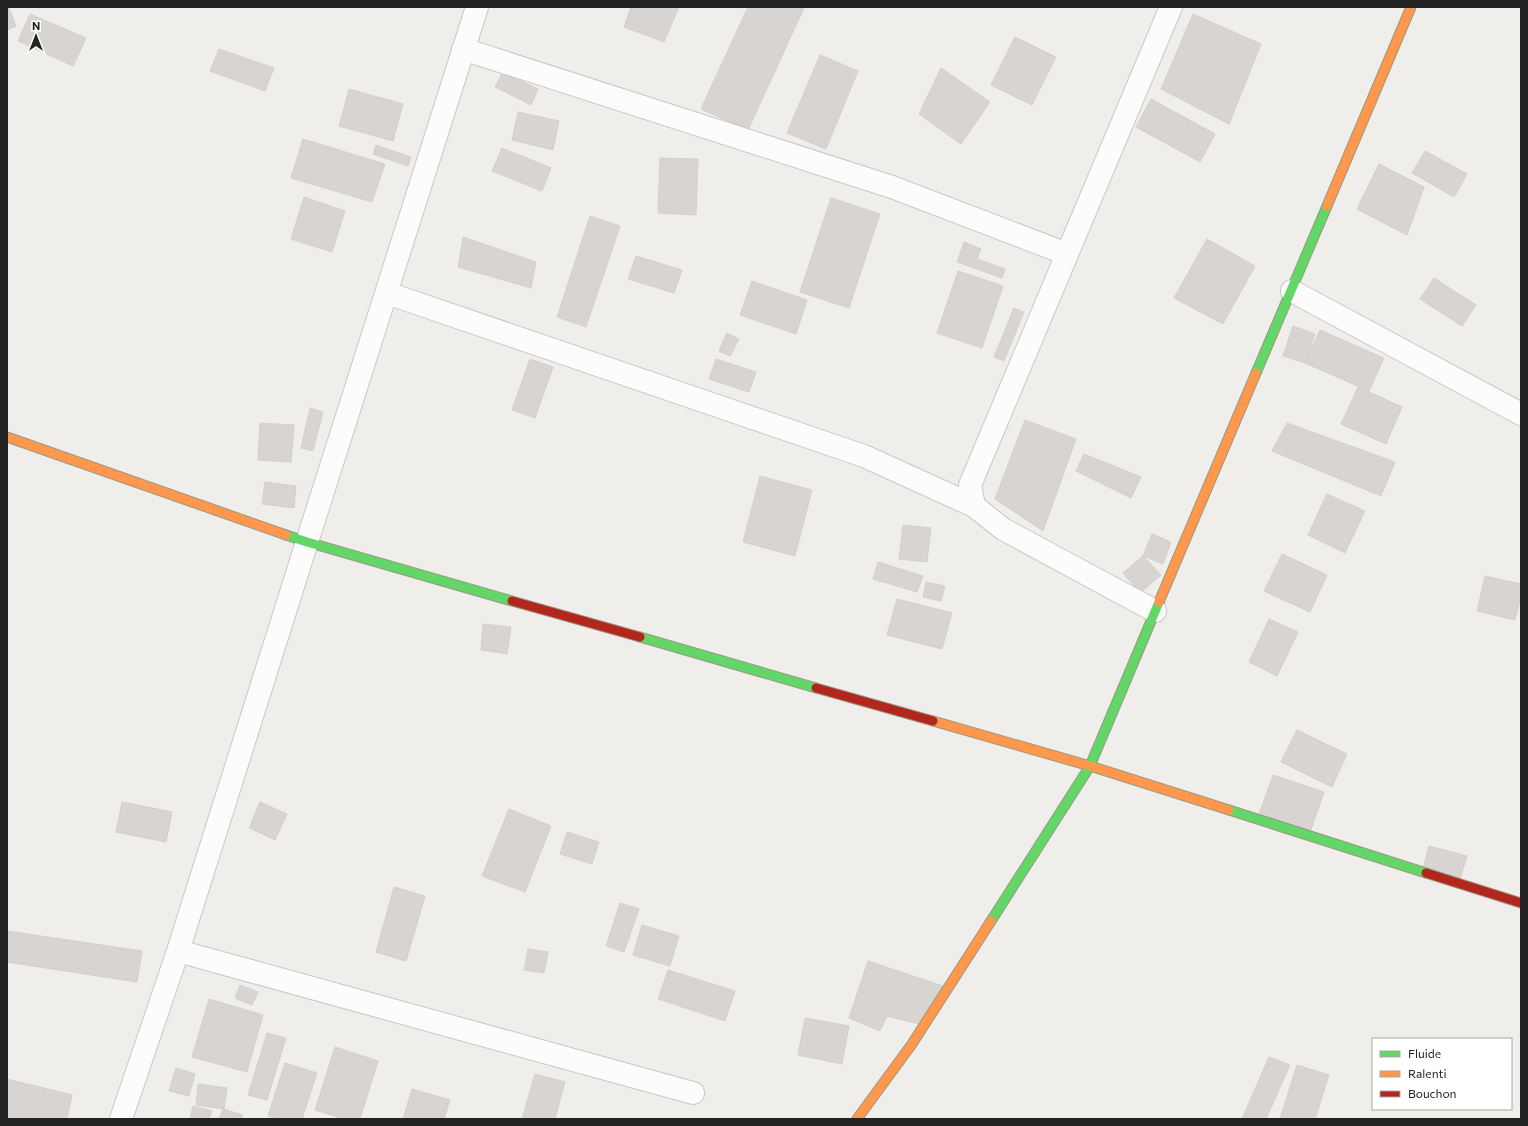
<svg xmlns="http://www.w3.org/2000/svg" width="1528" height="1126" viewBox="0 0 1528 1126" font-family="Commissioner,sans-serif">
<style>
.building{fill:#d7d4d2;stroke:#d3d0cc}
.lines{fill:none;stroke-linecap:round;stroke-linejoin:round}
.street-casing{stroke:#c9c8c7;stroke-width:24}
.fast-casing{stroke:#999a82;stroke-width:11}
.slow-casing{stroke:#999a82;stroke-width:11}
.jam-casing{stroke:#999a82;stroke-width:11}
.street{stroke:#fdfcfc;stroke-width:22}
.fast{stroke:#63d668;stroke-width:9}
.slow{stroke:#ff974d;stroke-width:9}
.jam{stroke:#b3261e;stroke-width:9}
</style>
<rect width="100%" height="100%" fill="#f0eeeb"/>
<path class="building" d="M 631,7 L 679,7 L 664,42 L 624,27 Z
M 748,7 L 804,8 L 748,130 L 701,109 Z
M 9,8 L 16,26 L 7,30 L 7,9 Z
M 30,14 L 86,38 L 73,66 L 18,41 Z
M 1193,14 L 1261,44 L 1229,124 L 1161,89 Z
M 1015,37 L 1056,57 L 1032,105 L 991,85 Z
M 219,49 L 274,68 L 265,91 L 210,71 Z
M 820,55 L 858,71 L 826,149 L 787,133 Z
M 941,68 L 990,102 L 961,144 L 919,114 Z
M 503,72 L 538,89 L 531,105 L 495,87 Z
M 349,89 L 403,104 L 393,141 L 339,126 Z
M 1151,99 L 1215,134 L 1200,162 L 1136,127 Z
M 518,112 L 559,121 L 553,150 L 512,140 Z
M 303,139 L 385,164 L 372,202 L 291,178 Z
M 376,145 L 411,157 L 408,166 L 373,154 Z
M 502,148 L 551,168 L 542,191 L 492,171 Z
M 1425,151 L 1467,174 L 1454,197 L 1412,173 Z
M 660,158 L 698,159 L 696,215 L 658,213 Z
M 1379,164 L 1424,187 L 1407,235 L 1357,209 Z
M 304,197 L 345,211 L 332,252 L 291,239 Z
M 831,198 L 880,214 L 849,308 L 800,292 Z
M 590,216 L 620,226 L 586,327 L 557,317 Z
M 463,237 L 536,262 L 531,288 L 458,267 Z
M 1207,239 L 1255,266 L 1223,324 L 1174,298 Z
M 964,242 L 981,249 L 977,259 L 1005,269 L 1002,278 L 957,262 Z
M 636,256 L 682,270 L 674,293 L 628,279 Z
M 958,271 L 1003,286 L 982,348 L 937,333 Z
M 1434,278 L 1476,305 L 1462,326 L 1420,299 Z
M 752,281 L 807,300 L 796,334 L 740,315 Z
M 1014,308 L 1024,312 L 1004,361 L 994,357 Z
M 1293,326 L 1315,334 L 1305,363 L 1283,356 Z
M 1320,330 L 1384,358 L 1369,391 L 1305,363 Z
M 727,333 L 739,339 L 730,356 L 719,351 Z
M 530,359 L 553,367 L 535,418 L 512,410 Z
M 716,359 L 756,372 L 749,392 L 709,379 Z
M 1358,387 L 1402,407 L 1386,444 L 1341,424 Z
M 310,408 L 323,412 L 313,451 L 301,448 Z
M 1025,420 L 1076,439 L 1043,531 L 995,499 Z
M 260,423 L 294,425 L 291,462 L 258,460 Z
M 1287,423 L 1395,462 L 1381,496 L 1272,451 Z
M 1084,454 L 1141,477 L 1131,498 L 1076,471 Z
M 760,476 L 812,490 L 795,556 L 743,542 Z
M 265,482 L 296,486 L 294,508 L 262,504 Z
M 1327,494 L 1365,511 L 1345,553 L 1308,535 Z
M 903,525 L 931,528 L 927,562 L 899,559 Z
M 1152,534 L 1171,542 L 1163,564 L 1143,556 Z
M 1282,554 L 1327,575 L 1310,612 L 1264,591 Z
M 1143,556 L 1161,575 L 1140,593 L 1123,573 Z
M 878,562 L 923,576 L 917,592 L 873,579 Z
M 1485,576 L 1521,584 L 1521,596 L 1515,620 L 1477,611 Z
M 926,582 L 945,586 L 941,601 L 923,597 Z
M 897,599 L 952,613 L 942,649 L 887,635 Z
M 1269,619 L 1298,632 L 1277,676 L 1249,662 Z
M 483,624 L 511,627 L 507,654 L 481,650 Z
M 1297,730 L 1347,754 L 1332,787 L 1281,762 Z
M 1273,775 L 1324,792 L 1309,835 L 1258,817 Z
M 122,802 L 172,812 L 166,842 L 116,832 Z
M 260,802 L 287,814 L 275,840 L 249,828 Z
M 509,809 L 551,826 L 525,892 L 482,876 Z
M 567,832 L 599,842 L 592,864 L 560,854 Z
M 1429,846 L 1467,856 L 1460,879 L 1423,869 Z
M 394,887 L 425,896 L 406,961 L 376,952 Z
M 620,903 L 639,909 L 624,952 L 606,946 Z
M 642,925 L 679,936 L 670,966 L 633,955 Z
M 7,931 L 142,951 L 137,982 L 7,962 Z
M 528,949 L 548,952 L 544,973 L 524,970 Z
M 868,961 L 946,987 L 923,1025 L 887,1016 L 880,1031 L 849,1018 Z
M 668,970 L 735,991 L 725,1021 L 658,999 Z
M 240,985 L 258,992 L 252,1005 L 235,998 Z
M 209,999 L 263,1015 L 247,1072 L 192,1057 Z
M 805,1018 L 849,1026 L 842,1064 L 798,1055 Z
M 267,1033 L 286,1038 L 267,1100 L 248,1095 Z
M 335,1047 L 378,1061 L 360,1119 L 345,1119 L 315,1110 Z
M 1269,1057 L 1290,1065 L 1266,1119 L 1242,1119 Z
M 285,1063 L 317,1073 L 302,1119 L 277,1119 L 268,1116 Z
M 1297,1065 L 1329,1075 L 1315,1119 L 1280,1119 Z
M 176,1068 L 195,1074 L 189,1096 L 169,1091 Z
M 535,1074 L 565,1082 L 555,1119 L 522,1119 Z
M 7,1079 L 72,1095 L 67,1119 L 7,1119 Z
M 198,1084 L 227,1088 L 224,1109 L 196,1105 Z
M 412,1089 L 450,1100 L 444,1119 L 403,1119 Z
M 193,1106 L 212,1111 L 209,1119 L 190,1119 Z
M 223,1109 L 243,1115 L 241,1119 L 219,1119 Z"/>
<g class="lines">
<g class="street-casing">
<path id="street" d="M 463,49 L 892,187 L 1067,254
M 1292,291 L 1521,414
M 387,293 L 864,456 L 974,506
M 1155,611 L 1003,529 L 974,506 L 970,485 L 1171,7
M 178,951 L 693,1093
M 121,1119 L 178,951 L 307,542 L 477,7"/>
</g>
<g class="fast-casing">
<path id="fast" d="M 1256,373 L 1327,206
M 286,535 L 307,542 L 512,601
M 640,637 L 816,688
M 1229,810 L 1426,873
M 991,921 L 1090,766 L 1159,602"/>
</g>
<g class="slow-casing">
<path id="slow" d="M 1327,206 L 1411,7
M 7,437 L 286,535
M 1159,602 L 1256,373
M 933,721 L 1090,766 L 1229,810
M 857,1119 L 912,1044 L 991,921"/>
</g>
<g class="jam-casing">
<path id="jam" d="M 512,601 L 640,637
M 816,688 L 933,721
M 1426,873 L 1521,903"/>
</g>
<use href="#street" class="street"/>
<use href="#fast" class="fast"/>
<use href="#slow" class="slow"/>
<use href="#jam" class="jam"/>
</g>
<rect width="1528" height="1126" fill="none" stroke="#222222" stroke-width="16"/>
<rect x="1372" y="1038" width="140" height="72" fill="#ffffff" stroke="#a7a7a7"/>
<rect x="1380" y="1051" width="20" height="6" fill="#63d668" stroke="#a7a7a7"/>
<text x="1408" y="1058" font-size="12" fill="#222222">Fluide</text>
<rect x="1380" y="1071" width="20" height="6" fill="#ff974d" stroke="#a7a7a7"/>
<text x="1408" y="1078" font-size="12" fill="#222222">Ralenti</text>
<rect x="1380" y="1091" width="20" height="6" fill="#b3261e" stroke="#a7a7a7"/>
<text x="1408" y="1098" font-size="12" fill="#222222">Bouchon</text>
<g transform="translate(36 36)" stroke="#ffffff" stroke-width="3" paint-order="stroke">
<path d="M0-3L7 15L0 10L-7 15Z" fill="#222222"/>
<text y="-6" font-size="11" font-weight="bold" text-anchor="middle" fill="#222222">N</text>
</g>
</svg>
